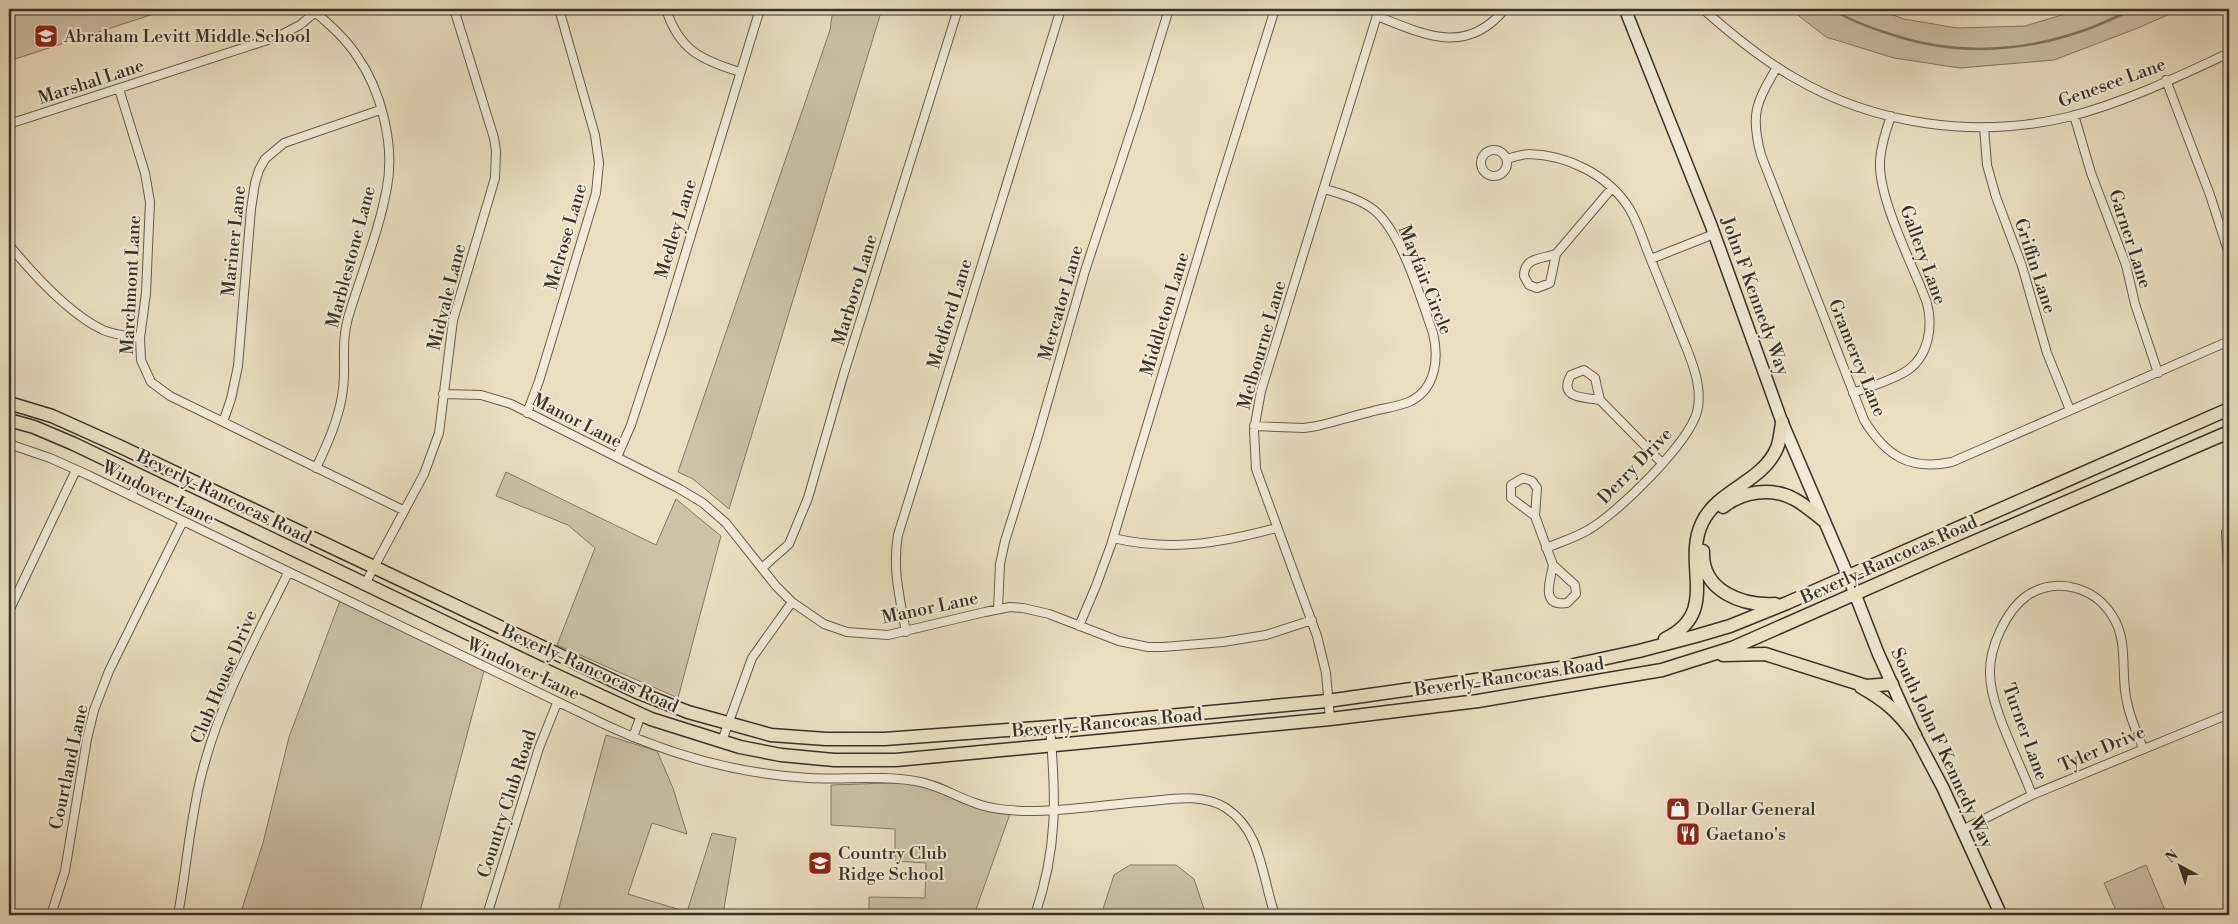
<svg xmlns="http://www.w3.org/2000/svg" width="2238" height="924" viewBox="0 0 2238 924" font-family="'Libre Bodoni',serif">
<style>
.green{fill:#cdc1a7;stroke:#837966}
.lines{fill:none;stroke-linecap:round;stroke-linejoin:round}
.stream{stroke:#7f7664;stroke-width:2.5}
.street-casing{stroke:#665c4d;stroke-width:10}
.secondary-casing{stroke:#393126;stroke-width:14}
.primary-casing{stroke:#393126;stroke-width:15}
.street{stroke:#f2ead7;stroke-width:8}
.secondary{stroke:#f2ead7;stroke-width:11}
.primary{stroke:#ebdfc2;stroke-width:12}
.labels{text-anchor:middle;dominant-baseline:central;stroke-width:4;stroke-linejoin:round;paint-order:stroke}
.poi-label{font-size:18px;fill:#393126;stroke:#f2ead7;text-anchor:start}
.street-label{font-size:18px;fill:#393126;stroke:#f2ead7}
</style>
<rect width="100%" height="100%" fill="#ebdfc2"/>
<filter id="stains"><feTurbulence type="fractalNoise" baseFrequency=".004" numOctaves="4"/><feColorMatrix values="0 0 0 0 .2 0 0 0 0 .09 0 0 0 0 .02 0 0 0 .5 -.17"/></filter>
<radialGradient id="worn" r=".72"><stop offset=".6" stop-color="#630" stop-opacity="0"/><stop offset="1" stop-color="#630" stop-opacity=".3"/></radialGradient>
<path class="green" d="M 9,9 L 169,9 L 9,61 Z
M 833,9 L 882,9 L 729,509 L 693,479 L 678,472 L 830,30 Z
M 1790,9 L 1877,9 L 1904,19 L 1957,28 L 2025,26 L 2082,9 L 2181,9 L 2138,28 L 2054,60 L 1960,68 L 1894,58 L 1826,37 Z
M 506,472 L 656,545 L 676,499 L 721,536 L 678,698 L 557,645 L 595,548 L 568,525 L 496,496 Z
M 341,598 L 485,667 L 419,915 L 240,915 L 263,843 L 289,737 Z
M 606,735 L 657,751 L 673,788 L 687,834 L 652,823 L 628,894 L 687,912 L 712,833 L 736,838 L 723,914 L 737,915 L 557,915 Z
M 919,782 L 1011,811 L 974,915 L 869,915 L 869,897 L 925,898 L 926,863 L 895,861 L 895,829 L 831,825 L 831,785 Z
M 1130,865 L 1176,865 L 1194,879 L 1206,915 L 1101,915 L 1114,875 Z
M 2146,865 L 2167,915 L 2118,915 L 2104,883 Z"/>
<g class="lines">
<path class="stream" d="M 1832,9 C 1849,20 1868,27 1887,33 C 1953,56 2020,53 2085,30 C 2102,24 2118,16 2134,9"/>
<g class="street-casing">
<path id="street" d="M 666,9 C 679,50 701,60 740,72
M 1703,9 C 1731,34 1760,58 1793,77 C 1874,125 1976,139 2068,117 C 2123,103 2178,77 2229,53
M 315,12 C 330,25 346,39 357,56 C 381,90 395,145 387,187 C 379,232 361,274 348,318 C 341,342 346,365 343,389 C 340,416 328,443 316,468
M 1377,16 C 1425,35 1466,56 1505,9
M 1777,67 C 1756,103 1750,114 1761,155 L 1864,420 C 1886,456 1910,471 1952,462 L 2229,341
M 2166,80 L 2210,195 L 2229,254
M 119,89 L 145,173 L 150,202 L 146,293 L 140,338 L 141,360 L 151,382 L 170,396 L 403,510
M 2074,115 L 2091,173 L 2126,265 L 2135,304 L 2158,373
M 9,124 L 277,37 L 300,25 L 319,9
M 1984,127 L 1987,165 L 1996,197 L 2022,266 L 2047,353 L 2070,410
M1481 163a13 13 0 1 1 26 0a13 13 0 1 1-26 0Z
M 1507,159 C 1514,157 1522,154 1529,154 C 1568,155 1608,175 1629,208 C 1637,221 1642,236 1647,250 C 1656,272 1665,295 1674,317 C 1684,345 1705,381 1697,412 C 1688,444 1617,514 1588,530 C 1575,538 1560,542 1546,548
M 9,245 C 33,274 69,314 103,330 C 115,335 127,336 140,338
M 1556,254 L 1550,283 L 1537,288 L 1529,285 L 1524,276 C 1524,257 1542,259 1556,254 Z
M 1556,254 L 1612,188
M 1651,259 L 1714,234
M 1584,370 L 1595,378 L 1600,400 C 1587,397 1557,400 1571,375 Z
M 1853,393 C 1870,386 1892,381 1908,370 C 1929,355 1933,326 1927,303 C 1913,265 1878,199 1880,161 C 1881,145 1886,130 1891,116
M 443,394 L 481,395 L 511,404 L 678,488 L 703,503 L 726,523 L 776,586 L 792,602 L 824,624 L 847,632 L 888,635 L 985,612 L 1010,607 L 1023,608 L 1049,614 L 1119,641 L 1148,647 L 1163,647 L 1223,642 L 1266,635 L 1312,620
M 1600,400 L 1662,463
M 527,413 L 539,381 L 596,193 L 599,163 L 595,135 L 559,9
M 223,422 L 231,399 L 238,366 L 251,209 L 255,183 L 259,170 L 265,159 L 284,143 L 380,110
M 1254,426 L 1304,428 L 1317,426 C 1335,422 1352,416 1370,412 C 1383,408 1398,407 1411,401 C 1436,388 1439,358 1433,333 C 1421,299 1402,233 1374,210 C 1360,199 1341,194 1325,189
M 9,444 L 50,458 L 88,475 L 608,726 C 671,755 739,774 809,778 C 844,780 880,775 915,781 C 937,784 954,796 975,803 C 990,809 1007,810 1023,811 C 1062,812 1102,805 1140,802 C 1168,800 1201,792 1226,808 C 1262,831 1262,879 1275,915
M 617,457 L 631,425 L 662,330 L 760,9
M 1523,478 L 1532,481 L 1537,488 L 1535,516 L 1511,498 L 1511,485 Z
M 131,496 L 141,476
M 1535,516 L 1553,565
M 2226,532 L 2229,589
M 1113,538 C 1172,552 1219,543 1276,528
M 1553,565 L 1575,585 L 1576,594 L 1567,603 C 1539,607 1551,579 1553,565 Z
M 762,568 L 789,544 L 808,498 L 844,373 L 958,9
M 365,584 L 424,474 L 439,433 L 453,320 L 495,178 L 496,151 L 494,138 L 454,9
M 998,609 L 1000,564 L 1005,541 L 1037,439 L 1085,271 L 1139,107 L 1169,9
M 9,611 L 76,470
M 1079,626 L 1096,586 L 1111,545 L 1212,210 L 1275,9
M 906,632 C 900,599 892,569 898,535 L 1061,9
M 1330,719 L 1326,673 L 1317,636 L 1256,469 L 1254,430 L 1261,391 L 1379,9
M 633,737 L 641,715
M 722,741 L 752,658 L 792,602
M 2032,795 C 2020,762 1990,707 1990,674 C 1989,648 2006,610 2028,595 C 2058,576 2096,588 2113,617 C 2129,642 2120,675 2127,702 C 2130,718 2137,733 2143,748
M 1962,830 L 2032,795 L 2229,714
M 51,915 L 65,871 L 87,739 L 94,710 L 109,671 L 183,521
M 178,915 C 187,867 190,816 203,769 C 221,700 257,636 288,573
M 487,915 L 539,748 L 557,703
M 1035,915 C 1058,848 1056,796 1050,727"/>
</g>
<g class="secondary-casing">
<path id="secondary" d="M 1625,9 L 1711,225 L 1782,422 L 1848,576 L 1878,653 L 1915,735 L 1943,788 L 2001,915"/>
</g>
<g class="primary-casing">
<path id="primary" d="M 9,403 L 52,416 L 121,447 L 637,692 L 688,712 L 771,735 L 826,739 L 884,739 L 1050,727 L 1327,701 L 1560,668 L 1639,651 L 1696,636 L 1730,626 L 1787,603 L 2229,409
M 9,420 L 34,427 L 74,444 L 536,666 L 651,719 L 740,747 L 781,755 L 834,760 L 896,760 L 1330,719 L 1478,701 L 1662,670 L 1732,648 L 1941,556 L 2229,432
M 1723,507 C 1742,491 1772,487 1794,499 C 1804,504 1814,513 1823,520
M 1703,551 C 1701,591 1742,606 1775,604
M 1665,639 C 1721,612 1682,565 1702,523 C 1718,489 1762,483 1777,448 C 1780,440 1781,430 1782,422
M 1723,655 L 1765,654 L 1866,686 L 1892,684
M 1861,687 C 1886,701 1898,712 1915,735"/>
</g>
<use href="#street" class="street"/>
<use href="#secondary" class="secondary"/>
<use href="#primary" class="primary"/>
</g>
<defs>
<g id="school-square" transform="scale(1.25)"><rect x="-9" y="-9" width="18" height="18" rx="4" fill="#8f2418" stroke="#f2ead7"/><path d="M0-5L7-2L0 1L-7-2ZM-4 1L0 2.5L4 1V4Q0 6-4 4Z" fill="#fff"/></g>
<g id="shop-square" transform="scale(1.25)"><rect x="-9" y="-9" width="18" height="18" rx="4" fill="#8f2418" stroke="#f2ead7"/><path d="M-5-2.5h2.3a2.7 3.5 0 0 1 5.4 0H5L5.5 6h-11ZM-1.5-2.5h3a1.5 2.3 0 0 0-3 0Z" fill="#fff"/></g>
<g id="restaurant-square" transform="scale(1.25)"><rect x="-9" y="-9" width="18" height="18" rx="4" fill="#8f2418" stroke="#f2ead7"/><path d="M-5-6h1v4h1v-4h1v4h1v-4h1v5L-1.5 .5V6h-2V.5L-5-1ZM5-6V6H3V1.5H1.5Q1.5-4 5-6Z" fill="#fff"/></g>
</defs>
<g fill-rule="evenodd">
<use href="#school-square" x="46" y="36"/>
<use href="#shop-square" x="1678" y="809"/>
<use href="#restaurant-square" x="1688" y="834"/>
<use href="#school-square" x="820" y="863"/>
</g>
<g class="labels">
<g class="poi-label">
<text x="64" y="36">Abraham Levitt Middle School</text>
<text x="1696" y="809">Dollar General</text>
<text x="1706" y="834">Gaetano's</text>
<text x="838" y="853">Country Club<tspan x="838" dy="21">Ridge School</tspan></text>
</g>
<g class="street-label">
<text transform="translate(91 82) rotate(-18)">Marshal Lane</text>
<text transform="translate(2112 83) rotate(-20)">Genesee Lane</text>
<text transform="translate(676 229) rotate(-73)">Medley Lane</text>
<text transform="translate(566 237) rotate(-74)">Melrose Lane</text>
<text transform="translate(2130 239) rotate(72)">Garner Lane</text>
<text transform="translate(234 241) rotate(-84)">Mariner Lane</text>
<text transform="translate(1923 255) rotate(70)">Gallery Lane</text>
<text transform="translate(351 257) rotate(-75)">Marblestone Lane</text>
<text transform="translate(2035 266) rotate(72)">Griffin Lane</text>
<text transform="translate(1425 280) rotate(68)">Mayfair Circle</text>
<text transform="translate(131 285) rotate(-87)">Marchmont Lane</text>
<text transform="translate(855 290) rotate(-73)">Marboro Lane</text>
<text transform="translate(1755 296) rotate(70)">John F Kennedy Way</text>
<text transform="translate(447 297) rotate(-76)">Midvale Lane</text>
<text transform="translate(1061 303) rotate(-74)">Mercator Lane</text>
<text transform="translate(950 314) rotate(-73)">Medford Lane</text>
<text transform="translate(1165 314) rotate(-73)">Middleton Lane</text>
<text transform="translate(1262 345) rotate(-74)">Melbourne Lane</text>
<text transform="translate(1857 358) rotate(68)">Gramercy Lane</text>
<text transform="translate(577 421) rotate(27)">Manor Lane</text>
<text transform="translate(1635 466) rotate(-46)">Derry Drive</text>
<text transform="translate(158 493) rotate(26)">Windover Lane</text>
<text transform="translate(224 497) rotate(26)">Beverly-Rancocas Road</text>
<text transform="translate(1889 560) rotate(-24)">Beverly-Rancocas Road</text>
<text transform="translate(930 608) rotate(-12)">Manor Lane</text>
<text transform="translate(523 669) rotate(25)">Windover Lane</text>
<text transform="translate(590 669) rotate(24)">Beverly-Rancocas Road</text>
<text transform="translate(224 677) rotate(-67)">Club House Drive</text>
<text transform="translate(1509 677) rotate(-8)">Beverly-Rancocas Road</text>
<text transform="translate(1107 723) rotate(-5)">Beverly-Rancocas Road</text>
<text transform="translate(2025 732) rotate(70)">Turner Lane</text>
<text transform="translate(1942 748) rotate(65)">South John F Kennedy Way</text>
<text transform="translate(2102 749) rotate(-23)">Tyler Drive</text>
<text transform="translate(69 767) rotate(-78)">Courtland Lane</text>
<text transform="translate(507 804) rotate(-72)">Country Club Road</text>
</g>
</g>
<rect width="2238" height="924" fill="none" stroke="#ebdfc2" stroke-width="30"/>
<rect x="10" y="10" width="2218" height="904" fill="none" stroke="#393126" stroke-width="2.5"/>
<rect x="15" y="15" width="2208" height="894" fill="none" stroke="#393126"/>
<g transform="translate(2180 866) rotate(320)" stroke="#f2ead7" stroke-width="4" paint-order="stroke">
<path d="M0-4L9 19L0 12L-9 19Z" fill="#393126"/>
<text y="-8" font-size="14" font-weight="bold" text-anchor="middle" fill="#393126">N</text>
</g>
<rect width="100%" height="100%" filter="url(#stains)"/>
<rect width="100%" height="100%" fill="url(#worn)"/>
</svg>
